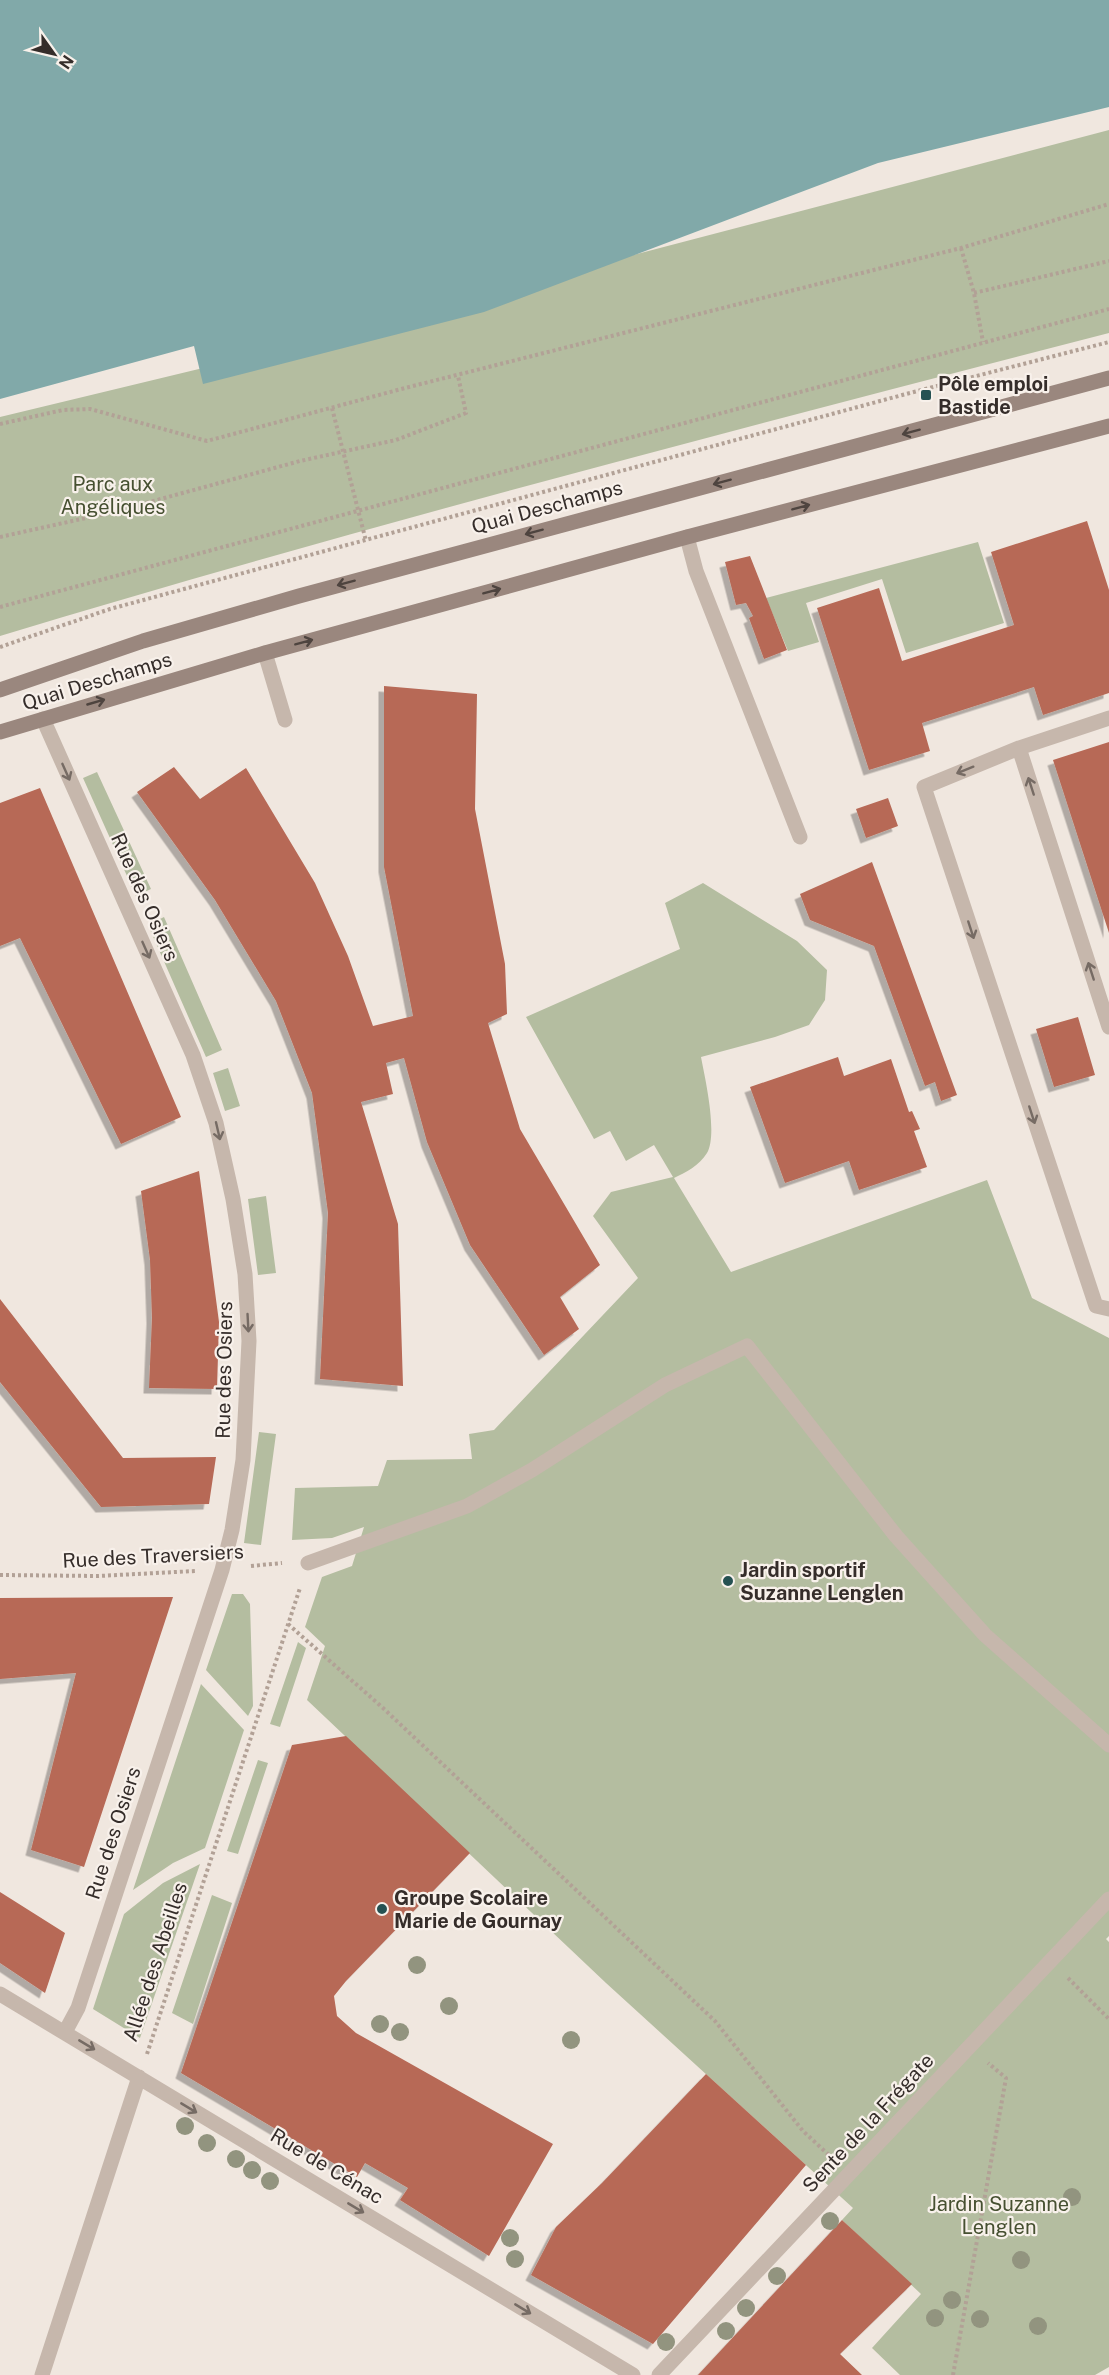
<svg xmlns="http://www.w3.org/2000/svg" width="1109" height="2375" viewBox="0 0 1109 2375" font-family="'Public Sans',sans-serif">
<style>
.green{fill:#b4bda0}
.water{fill:#81a9a9}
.building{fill:#b76956;filter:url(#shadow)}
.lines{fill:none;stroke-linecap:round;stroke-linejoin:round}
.path{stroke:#b2a196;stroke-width:4;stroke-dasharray:3 3;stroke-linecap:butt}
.service{stroke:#c6b7ac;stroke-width:15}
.pedestrian{stroke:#c6b7ac;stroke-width:15}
.minor{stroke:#c6b7ac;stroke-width:15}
.secondary{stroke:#9a877e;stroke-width:15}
.tree{fill:#92947f}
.oneway{stroke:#4e443f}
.oneway2{stroke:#766b64}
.poi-dot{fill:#255152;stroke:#f8f1eb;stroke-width:2}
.labels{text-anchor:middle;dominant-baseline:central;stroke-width:4.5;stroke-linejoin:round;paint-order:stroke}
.poi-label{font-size:20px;font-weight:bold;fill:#352d2a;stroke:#f8f1eb;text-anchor:start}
.park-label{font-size:20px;fill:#465031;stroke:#f8f1eb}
.street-label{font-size:20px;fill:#352d2a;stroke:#f8f1eb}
</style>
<defs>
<filter id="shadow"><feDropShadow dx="-5.5" dy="5.5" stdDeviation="0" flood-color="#0004"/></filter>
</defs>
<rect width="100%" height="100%" fill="#f0e7df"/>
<path class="green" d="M 1109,130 L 1109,333 C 738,429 367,525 0,636 L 0,417 L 203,368 Z
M 978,542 L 1004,623 L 906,653 L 882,579 L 806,603 L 819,642 L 788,651 L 766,598 Z
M 97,772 L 151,889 L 136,896 L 83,778 Z
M 703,883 L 797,941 L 827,970 L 825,1000 L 809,1025 L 775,1037 L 701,1057 C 705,1078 718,1134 707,1153 C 699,1166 686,1172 674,1178 L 731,1272 L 987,1180 L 1032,1298 L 1109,1338 L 1109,1936 L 1106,1939 L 1109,1942 L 1109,2367 L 1095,2375 L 900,2375 L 872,2348 L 921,2294 L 842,2220 L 853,2208 L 606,1983 L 307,1700 L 325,1646 L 305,1627 L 322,1577 L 352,1566 L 364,1527 L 332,1538 L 292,1540 L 295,1488 L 378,1486 L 387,1460 L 472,1459 L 469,1434 L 494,1430 L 638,1278 L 593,1216 L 611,1192 L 673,1177 L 654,1145 L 626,1161 L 610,1131 L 594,1139 L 526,1017 L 680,949 L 665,903 Z
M 164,917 L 222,1050 L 206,1057 L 148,925 Z
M 228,1068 L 240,1106 L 225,1111 L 213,1073 Z
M 266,1196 L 276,1273 L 258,1275 L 248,1199 Z
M 259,1432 L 276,1434 L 261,1545 L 244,1543 Z
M 232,1594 L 243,1594 L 250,1604 L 253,1706 L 248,1716 L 206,1670 Z
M 298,1642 L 306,1648 L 280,1727 L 270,1724 Z
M 201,1684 L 244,1730 L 205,1848 L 173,1863 L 133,1890 Z
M 258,1760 L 268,1763 L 238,1854 L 227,1851 Z
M 200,1864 L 140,2038 L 93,2009 L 124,1914 L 163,1883 Z
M 212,1895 L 232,1903 L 193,2024 L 172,2013 Z"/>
<path class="water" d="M 0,0 L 1109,0 L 1109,107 L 878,163 L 484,312 L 203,384 L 194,346 L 0,399 Z"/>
<path class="building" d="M 1087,521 L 1109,590 L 1109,693 L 1043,715 L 1034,687 L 922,723 L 930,751 L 869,770 L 817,608 L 879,588 L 902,661 L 1014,625 L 991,552 Z
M 750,556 L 787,650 L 764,659 L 749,618 L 753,616 L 746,603 L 736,605 L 725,562 Z
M 384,686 L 477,694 L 475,809 L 505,964 L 507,1014 L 488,1023 L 520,1129 L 600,1265 L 560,1297 L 579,1329 L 544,1355 L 470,1245 L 427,1142 L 404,1058 L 386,1063 L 393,1094 L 361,1102 L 398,1224 L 403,1386 L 320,1379 L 328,1213 L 312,1093 L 276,1001 L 215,900 L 137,792 L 174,767 L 200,799 L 246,768 L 315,883 L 348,956 L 373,1026 L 413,1016 L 384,867 Z
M 1109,742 L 1109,933 L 1053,760 Z
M 40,788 L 181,1117 L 121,1144 L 20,938 L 0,946 L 0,803 Z
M 888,798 L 898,826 L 866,838 L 856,809 Z
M 872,862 L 957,1095 L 941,1101 L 935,1082 L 925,1086 L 874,946 L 810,920 L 800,894 Z
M 1078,1017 L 1095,1075 L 1054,1087 L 1036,1029 Z
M 838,1057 L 844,1076 L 891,1059 L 909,1112 L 912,1111 L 920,1129 L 914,1131 L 927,1167 L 859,1190 L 849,1161 L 785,1183 L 750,1087 Z
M 199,1171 L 219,1322 L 217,1389 L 149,1388 L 152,1318 L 150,1260 L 141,1191 Z
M 0,1299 L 123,1458 L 216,1457 L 209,1504 L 101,1507 L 0,1382 Z
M 173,1597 L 84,1867 L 31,1850 L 76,1673 L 0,1679 L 0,1598 Z
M 346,1736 L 470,1853 L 346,1981 L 334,1996 L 337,2016 L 356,2033 L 553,2144 L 489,2256 L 400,2200 L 408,2188 L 365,2163 L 357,2177 L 181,2073 L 292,1745 Z
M 0,1892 L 65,1933 L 45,1993 L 0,1963 Z
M 706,2074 L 806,2165 L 653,2344 L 531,2275 L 556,2227 L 602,2183 Z
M 842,2220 L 912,2284 L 840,2354 L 862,2375 L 698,2375 Z"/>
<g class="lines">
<path class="path" d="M 961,248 L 974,293 L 983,342
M 974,293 L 1109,261
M 332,408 L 366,541
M 0,424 L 63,410 L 90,409 L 207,441 L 405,388 L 961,248 L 1109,204
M 0,537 L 113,512 L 300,461 L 396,440 L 466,413 L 458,376
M 0,607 L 1109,309
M 0,647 L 110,609 L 906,394 L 1109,342
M 251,1566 L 282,1563
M 0,1575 L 98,1576 L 195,1571
M 288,1624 L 383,1708 L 715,2021 L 803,2131 L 831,2157
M 1068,1978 L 1109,2019
M 147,2054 L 300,1588
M 953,2375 L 1006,2078 L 988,2063"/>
<path class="service" d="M 687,537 L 696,571 L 800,837
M 265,653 L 285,720
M 1109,718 L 1019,748 L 924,787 L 1096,1306 L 1109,1309
M 1019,748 L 1109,1027"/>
<path class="pedestrian" d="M 308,1563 L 467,1506 L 532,1470 L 665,1385 L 747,1346 L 896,1536 L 985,1635 L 1109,1745
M 659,2375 L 1109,1899"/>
<path class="minor" d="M 43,719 L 193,1055 L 216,1123 L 233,1199 L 245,1274 L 249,1341 L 243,1460 L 232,1530 L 222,1570 L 78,2008 L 65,2032
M 0,1994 L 633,2375
M 42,2375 L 139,2077"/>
<path class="secondary" d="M 0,690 L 143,641 L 299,596 L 1109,378
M 0,732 L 265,653 L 687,537 L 1109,426"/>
</g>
<g class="tree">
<circle cx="417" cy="1965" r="9"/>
<circle cx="449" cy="2006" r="9"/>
<circle cx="380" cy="2024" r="9"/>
<circle cx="400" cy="2032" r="9"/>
<circle cx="571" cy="2040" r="9"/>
<circle cx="185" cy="2126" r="9"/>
<circle cx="207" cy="2143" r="9"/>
<circle cx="236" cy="2159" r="9"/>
<circle cx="252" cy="2170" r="9"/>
<circle cx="270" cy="2181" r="9"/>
<circle cx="1072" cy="2197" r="9"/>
<circle cx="830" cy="2221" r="9"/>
<circle cx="510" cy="2238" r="9"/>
<circle cx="515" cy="2259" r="9"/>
<circle cx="1021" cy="2260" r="9"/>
<circle cx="777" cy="2276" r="9"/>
<circle cx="952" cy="2300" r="9"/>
<circle cx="746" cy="2308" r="9"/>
<circle cx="935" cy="2318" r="9"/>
<circle cx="980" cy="2319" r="9"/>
<circle cx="1038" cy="2326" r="9"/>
<circle cx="726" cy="2331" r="9"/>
<circle cx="666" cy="2342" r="9"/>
</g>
<defs><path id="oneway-shaft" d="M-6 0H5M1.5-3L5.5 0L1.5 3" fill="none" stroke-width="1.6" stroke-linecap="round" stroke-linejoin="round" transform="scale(1.5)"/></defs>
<g class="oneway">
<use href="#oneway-shaft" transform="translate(911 432) rotate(165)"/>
<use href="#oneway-shaft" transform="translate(722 482) rotate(165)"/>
<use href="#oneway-shaft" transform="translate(801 507) rotate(-15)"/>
<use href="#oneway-shaft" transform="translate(534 532) rotate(165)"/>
<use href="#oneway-shaft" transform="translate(346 583) rotate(165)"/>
<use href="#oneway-shaft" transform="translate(492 591) rotate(-15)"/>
<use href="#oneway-shaft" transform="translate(304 642) rotate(-15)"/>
<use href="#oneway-shaft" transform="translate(96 702) rotate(-16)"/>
</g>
<g class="oneway2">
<use href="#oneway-shaft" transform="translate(965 770) rotate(158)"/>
<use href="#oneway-shaft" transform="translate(66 772) rotate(66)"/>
<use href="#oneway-shaft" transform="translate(1031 786) rotate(-108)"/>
<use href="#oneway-shaft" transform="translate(971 930) rotate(72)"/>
<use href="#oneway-shaft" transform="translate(146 950) rotate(66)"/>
<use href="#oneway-shaft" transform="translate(1091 971) rotate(-108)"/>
<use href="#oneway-shaft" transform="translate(1032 1115) rotate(72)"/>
<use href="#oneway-shaft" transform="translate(218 1131) rotate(77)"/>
<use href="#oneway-shaft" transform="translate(248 1323) rotate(87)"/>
<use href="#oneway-shaft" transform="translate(87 2045) rotate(31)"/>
<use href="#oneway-shaft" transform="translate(189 2108) rotate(31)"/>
<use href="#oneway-shaft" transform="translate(356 2208) rotate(31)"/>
<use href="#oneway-shaft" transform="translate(523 2309) rotate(31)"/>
</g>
<g class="poi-dot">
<rect x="920" y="389" width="12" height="12" rx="3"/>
<circle cx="728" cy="1581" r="6"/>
<circle cx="382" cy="1909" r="6"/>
</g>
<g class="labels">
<g class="poi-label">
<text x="938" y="384">Pôle emploi<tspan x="938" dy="23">Bastide</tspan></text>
<text x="740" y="1570">Jardin sportif<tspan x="740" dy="23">Suzanne Lenglen</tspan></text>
<text x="394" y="1898">Groupe Scolaire<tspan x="394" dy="23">Marie de Gournay</tspan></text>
</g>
<g class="park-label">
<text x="113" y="484">Parc aux<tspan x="113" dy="23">Angéliques</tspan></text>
<text x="999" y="2204">Jardin Suzanne<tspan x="999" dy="23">Lenglen</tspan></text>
</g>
<g class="street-label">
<text transform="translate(547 507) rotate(-15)">Quai Deschamps</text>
<text transform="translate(97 681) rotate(-17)">Quai Deschamps</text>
<text transform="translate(145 897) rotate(66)">Rue des Osiers</text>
<text transform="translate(224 1370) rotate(-89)">Rue des Osiers</text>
<text transform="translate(153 1556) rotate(-3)">Rue des Traversiers</text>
<text transform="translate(113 1833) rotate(-72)">Rue des Osiers</text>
<text transform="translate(155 1962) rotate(-72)">Allée des Abeilles</text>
<text transform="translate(868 2123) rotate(-47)">Sente de la Frégate</text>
<text transform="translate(327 2166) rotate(31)">Rue de Cénac</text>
</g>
</g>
<g transform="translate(54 54) rotate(124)" stroke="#f8f1eb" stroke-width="4.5" paint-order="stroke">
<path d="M0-4.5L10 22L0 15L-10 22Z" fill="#352d2a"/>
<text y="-9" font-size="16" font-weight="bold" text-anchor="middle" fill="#352d2a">N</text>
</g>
</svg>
